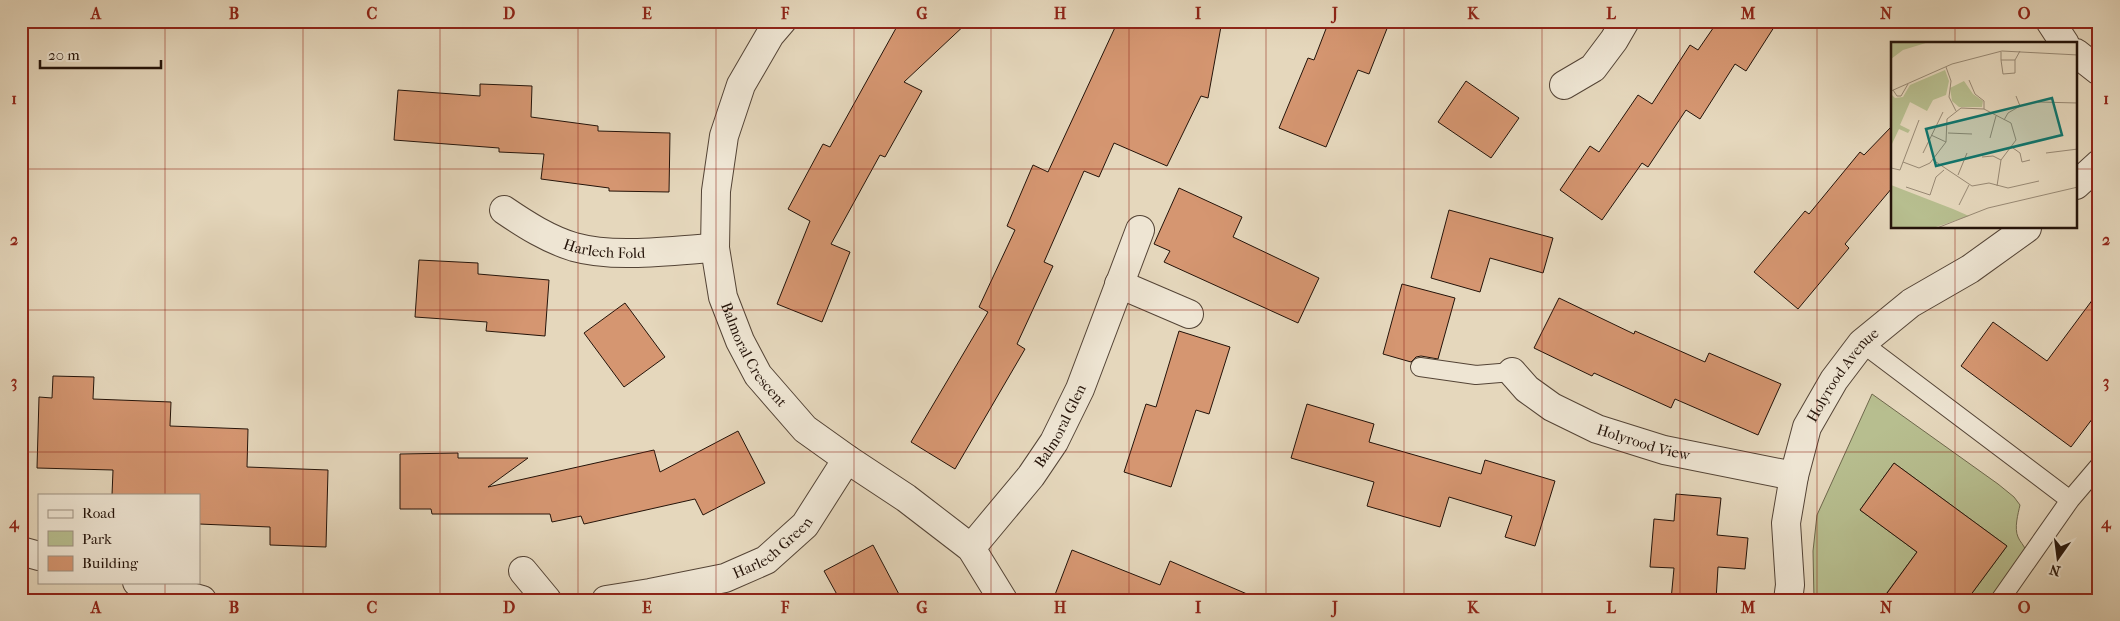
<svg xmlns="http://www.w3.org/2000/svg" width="2120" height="621" viewBox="0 0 2120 621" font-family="'IM FELL French Canon',serif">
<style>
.green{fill:#b7be8f;stroke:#6e684c}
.building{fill:#d59671;stroke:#241309}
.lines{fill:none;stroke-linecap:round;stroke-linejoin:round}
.service-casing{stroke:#544436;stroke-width:20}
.minor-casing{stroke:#544436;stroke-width:30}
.service{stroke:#eee5d3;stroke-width:18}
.minor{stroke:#eee5d3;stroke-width:28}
.grid{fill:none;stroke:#8f2418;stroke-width:1;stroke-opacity:0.55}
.labels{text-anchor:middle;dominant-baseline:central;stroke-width:4;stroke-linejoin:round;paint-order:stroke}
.street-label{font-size:15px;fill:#241309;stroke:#eee5d3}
.inset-road{fill:none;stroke:#988974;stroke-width:1}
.view{fill:#0f766e;fill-opacity:0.15;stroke:#0f766e;stroke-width:2.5}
.inset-edge{fill:none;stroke:#241309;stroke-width:2.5}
.neatline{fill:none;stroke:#8f2418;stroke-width:2}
.grid-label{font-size:16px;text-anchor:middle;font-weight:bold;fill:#8f2418}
</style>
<rect width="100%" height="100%" fill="#e5d7bc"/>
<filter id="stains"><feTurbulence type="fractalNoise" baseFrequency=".004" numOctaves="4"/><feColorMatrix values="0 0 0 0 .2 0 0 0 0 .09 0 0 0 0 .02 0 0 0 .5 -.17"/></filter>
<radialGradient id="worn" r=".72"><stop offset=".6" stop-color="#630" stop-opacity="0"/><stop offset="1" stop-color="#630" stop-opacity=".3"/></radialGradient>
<path class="green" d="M 1872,394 L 1998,484 L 2014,497 L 2020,505 C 2018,514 2014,528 2018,537 C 2020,542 2024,545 2026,551 L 1989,600 L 1967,600 L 2007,546 L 1894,463 L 1860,510 L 1917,552 L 1883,598 L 1884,600 L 1814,600 L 1813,551 L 1817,515 Z"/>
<path class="building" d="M 900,21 L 969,21 L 904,82 L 922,91 L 885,157 L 880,155 L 831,244 L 850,252 L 822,322 L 777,304 L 810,221 L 788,209 L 823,144 L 830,147 Z
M 1118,21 L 1222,21 L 1208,98 L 1201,96 L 1167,166 L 1114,143 L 1099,177 L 1084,171 L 1044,262 L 1053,266 L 1017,344 L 1025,349 L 955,469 L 911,442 L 988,312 L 979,307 L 1015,230 L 1007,226 L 1033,165 L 1048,172 Z
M 1329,21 L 1390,21 L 1369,74 L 1358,70 L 1326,147 L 1279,128 L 1308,58 L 1314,60 Z
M 1718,21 L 1778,21 L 1746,71 L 1735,64 L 1700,119 L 1686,110 L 1648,167 L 1642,163 L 1602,220 L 1560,190 L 1590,146 L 1599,152 L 1638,95 L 1652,104 L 1690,45 L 1698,50 Z
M 1466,81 L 1519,118 L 1491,158 L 1438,122 Z
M 480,84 L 532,86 L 531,117 L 598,126 L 598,131 L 670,133 L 669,192 L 609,191 L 609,188 L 541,179 L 544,154 L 499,152 L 499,148 L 394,140 L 398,90 L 480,96 Z
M 1892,126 L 1892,188 L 1845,244 L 1849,248 L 1798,309 L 1754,272 L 1805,211 L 1809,214 L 1860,152 L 1864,155 Z
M 1179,188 L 1242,217 L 1233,237 L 1319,278 L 1298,323 L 1164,262 L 1170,251 L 1154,244 Z
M 1449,210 L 1553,238 L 1543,273 L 1490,258 L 1480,292 L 1431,278 Z
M 419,260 L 478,263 L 478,274 L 549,280 L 545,336 L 486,331 L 487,322 L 415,317 Z
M 1402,284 L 1455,298 L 1438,359 L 1421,356 L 1416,357 L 1411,362 L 1383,354 Z
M 2099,291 L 2099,410 L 2071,447 L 1961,366 L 1993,322 L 2047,361 Z
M 1559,298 L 1634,334 L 1635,331 L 1705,362 L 1709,353 L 1781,384 L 1758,435 L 1675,399 L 1671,408 L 1594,373 L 1592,376 L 1534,348 Z
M 625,303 L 665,357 L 624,387 L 584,333 Z
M 1179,331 L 1230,347 L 1209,414 L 1196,410 L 1171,487 L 1124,472 L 1146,404 L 1156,407 Z
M 53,376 L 94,377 L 93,399 L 171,402 L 170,426 L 248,429 L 247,467 L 328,470 L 326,547 L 270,545 L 270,527 L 199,524 L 199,495 L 112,495 L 113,470 L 37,468 L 39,397 L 52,398 Z
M 1307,404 L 1374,424 L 1369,442 L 1481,474 L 1485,460 L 1555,481 L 1535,546 L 1505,537 L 1512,516 L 1449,497 L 1440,527 L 1367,506 L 1374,482 L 1291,458 Z
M 738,431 L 765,483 L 703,515 L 695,499 L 584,524 L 581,516 L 552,522 L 550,514 L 432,514 L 431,509 L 400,509 L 400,454 L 458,453 L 458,458 L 528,458 L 488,487 L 654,450 L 660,472 Z
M 1894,463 L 2007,546 L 1967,600 L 1882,600 L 1917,552 L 1860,510 Z
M 1676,494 L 1721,498 L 1717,535 L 1748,538 L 1745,569 L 1718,567 L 1716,600 L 1671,600 L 1674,568 L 1650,567 L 1654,519 L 1674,521 Z
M 873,545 L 902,600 L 840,600 L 824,571 Z
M 1072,550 L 1160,585 L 1170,561 L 1261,600 L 1053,600 Z"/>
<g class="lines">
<g class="service-casing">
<path id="service" d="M 1862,343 L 2070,500
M 1420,367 L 1476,375 L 1512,372
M 2000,600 L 2070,500 L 2099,466"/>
</g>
<g class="minor-casing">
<g id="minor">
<path id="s1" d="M 782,21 L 770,35 L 741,85 L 724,136 L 716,191 L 715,248 L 723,297 L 740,341 L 758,375 L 805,429 L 847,459 L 906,498 L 971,548 L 1003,600"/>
<path d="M 2050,21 L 2065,44"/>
<path d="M 2076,53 L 2099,71"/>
<path d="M 1564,85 L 1593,68 L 1614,40 L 1625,21"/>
<path d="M 2076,185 L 2099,164"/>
<path id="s2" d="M 504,210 C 526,225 548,239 574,247 C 617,259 671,250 715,248"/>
<path d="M 1119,284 L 1189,314"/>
<path id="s3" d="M 1512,372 L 1527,389 L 1552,407 L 1597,429 L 1664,450 L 1794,476"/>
<path id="s4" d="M 971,548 L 1031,476 L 1054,442 L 1080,389 L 1140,230"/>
<path d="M 21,551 L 39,556"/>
<path d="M 523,571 L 547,600"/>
<path d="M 137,582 L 202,600"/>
<path id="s5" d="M 606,600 L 650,593 L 725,578 L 766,560 L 805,525 L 847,459"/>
<path id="s6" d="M 1788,600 L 1790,585 L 1786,523 L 1794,476 L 1807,427 L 1834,380 L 1862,343 L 1911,303 L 1970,269 L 2027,228"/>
</g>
</g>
<use href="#service" class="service"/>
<use href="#minor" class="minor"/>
</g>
<path class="grid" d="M 165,21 L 165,495M 303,21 L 303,600M 440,21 L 440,600M 578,21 L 578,600M 716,21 L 716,600M 854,21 L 854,600M 991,21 L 991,600M 1129,21 L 1129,600M 1266,21 L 1266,600M 1404,21 L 1404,600M 1542,21 L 1542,600M 1680,21 L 1680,600M 1817,21 L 1817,600M 1955,21 L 1955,44M 21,169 L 1892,169M 2076,169 L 2099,169M 1955,228 L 1955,600M 21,310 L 2099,310M 21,452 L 2099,452M 165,582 L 165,600"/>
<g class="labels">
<g class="street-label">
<text stroke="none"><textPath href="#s2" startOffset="110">Harlech Fold</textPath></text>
<text stroke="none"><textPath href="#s1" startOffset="358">Balmoral Crescent</textPath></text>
<text stroke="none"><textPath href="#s6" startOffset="239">Holyrood Avenue</textPath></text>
<text stroke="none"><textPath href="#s4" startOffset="152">Balmoral Glen</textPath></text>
<text stroke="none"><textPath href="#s3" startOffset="152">Holyrood View</textPath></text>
<text stroke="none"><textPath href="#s5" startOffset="178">Harlech Green</textPath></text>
</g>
</g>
<g transform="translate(1891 42)">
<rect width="186" height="186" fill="#e5d7bc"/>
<path d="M 0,0 L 38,0 L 12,8 L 0,17 ZM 54,28 L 58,39 L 55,53 L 42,58 L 36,69 L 19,60 L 9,83 L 19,88 L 17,91 L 8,87 L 0,104 L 0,52 L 4,56 L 12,55 L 19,43 ZM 73,39 L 82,52 L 92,59 L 91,65 L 68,65 L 61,59 L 59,46 ZM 0,143 L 62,167 L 78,174 L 42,186 L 0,186 Z" fill="#b7be8f"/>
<path class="inset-road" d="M 110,10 L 110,18 L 124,18 L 129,9M 110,18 L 112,32 L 124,31 L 124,18M 55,25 L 60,39 L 58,55 L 65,69M 78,38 L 84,52 L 93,59 L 93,67M 2,48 L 6,54 L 10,54 L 17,42M 0,49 L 61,22 L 111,9 L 187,13M 147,60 L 187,61M 28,78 L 12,120 L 28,126 L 39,121 L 55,100 L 56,77 L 70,66 L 93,67 L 120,81 L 125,98 L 110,118 L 106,144M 113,78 L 117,71 L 129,64 L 125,54M 57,91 L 81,92M 40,93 L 55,100M 99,96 L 105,74M 122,106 L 129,111 L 131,120 L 139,118M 32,111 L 52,70M 155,111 L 187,107M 91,115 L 102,114 L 110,118M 42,118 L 81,144 L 98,141 L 117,146 L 148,139M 0,126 L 9,128 L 12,120M 67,133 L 76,111M 15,145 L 39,153 L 45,135 L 53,128M 68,163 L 78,143M 46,186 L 97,166 L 187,145"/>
<path class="view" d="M 161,56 L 171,93 L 45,124 L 35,87 Z"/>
<rect width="186" height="186" class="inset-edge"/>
</g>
<rect width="2120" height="621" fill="none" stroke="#e5d7bc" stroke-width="55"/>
<rect x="38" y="494" width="162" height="90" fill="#eee5d3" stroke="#9d9182"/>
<rect x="48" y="510" width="25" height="8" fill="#eee5d3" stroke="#9d9182"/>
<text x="82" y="518" font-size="15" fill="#241309">Road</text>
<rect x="48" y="531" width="25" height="15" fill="#b7be8f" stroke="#9d9182"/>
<text x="82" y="544" font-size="15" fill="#241309">Park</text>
<rect x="48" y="556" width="25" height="15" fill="#d59671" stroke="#9d9182"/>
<text x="82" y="568" font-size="15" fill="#241309">Building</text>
<g transform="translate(2058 558) rotate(194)" stroke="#eee5d3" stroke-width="4" paint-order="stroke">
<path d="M0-4L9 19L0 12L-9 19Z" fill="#241309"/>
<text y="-8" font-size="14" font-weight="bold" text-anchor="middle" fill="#241309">N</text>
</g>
<path d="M40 60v8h121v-8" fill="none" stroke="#241309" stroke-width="2.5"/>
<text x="48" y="60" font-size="15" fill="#241309" stroke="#eee5d3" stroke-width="4" paint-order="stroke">20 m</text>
<rect x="28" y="28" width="2064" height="566" class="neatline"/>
<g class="grid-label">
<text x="96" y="19">A</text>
<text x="234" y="19">B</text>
<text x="372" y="19">C</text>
<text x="509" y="19">D</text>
<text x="647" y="19">E</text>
<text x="785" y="19">F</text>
<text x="922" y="19">G</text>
<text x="1060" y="19">H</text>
<text x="1198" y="19">I</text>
<text x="1335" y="19">J</text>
<text x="1473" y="19">K</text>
<text x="1611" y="19">L</text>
<text x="1748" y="19">M</text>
<text x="1886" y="19">N</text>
<text x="2024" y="19">O</text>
<text x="14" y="104">1</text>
<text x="2106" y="104">1</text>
<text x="14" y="245">2</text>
<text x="2106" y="245">2</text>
<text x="14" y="387">3</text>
<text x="2106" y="387">3</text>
<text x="14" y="528">4</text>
<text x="2106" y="528">4</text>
<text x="96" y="613">A</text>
<text x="234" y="613">B</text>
<text x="372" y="613">C</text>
<text x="509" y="613">D</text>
<text x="647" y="613">E</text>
<text x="785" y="613">F</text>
<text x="922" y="613">G</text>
<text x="1060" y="613">H</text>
<text x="1198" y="613">I</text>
<text x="1335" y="613">J</text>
<text x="1473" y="613">K</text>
<text x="1611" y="613">L</text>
<text x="1748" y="613">M</text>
<text x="1886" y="613">N</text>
<text x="2024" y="613">O</text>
</g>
<rect width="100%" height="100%" filter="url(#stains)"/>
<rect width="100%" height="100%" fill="url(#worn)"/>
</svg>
